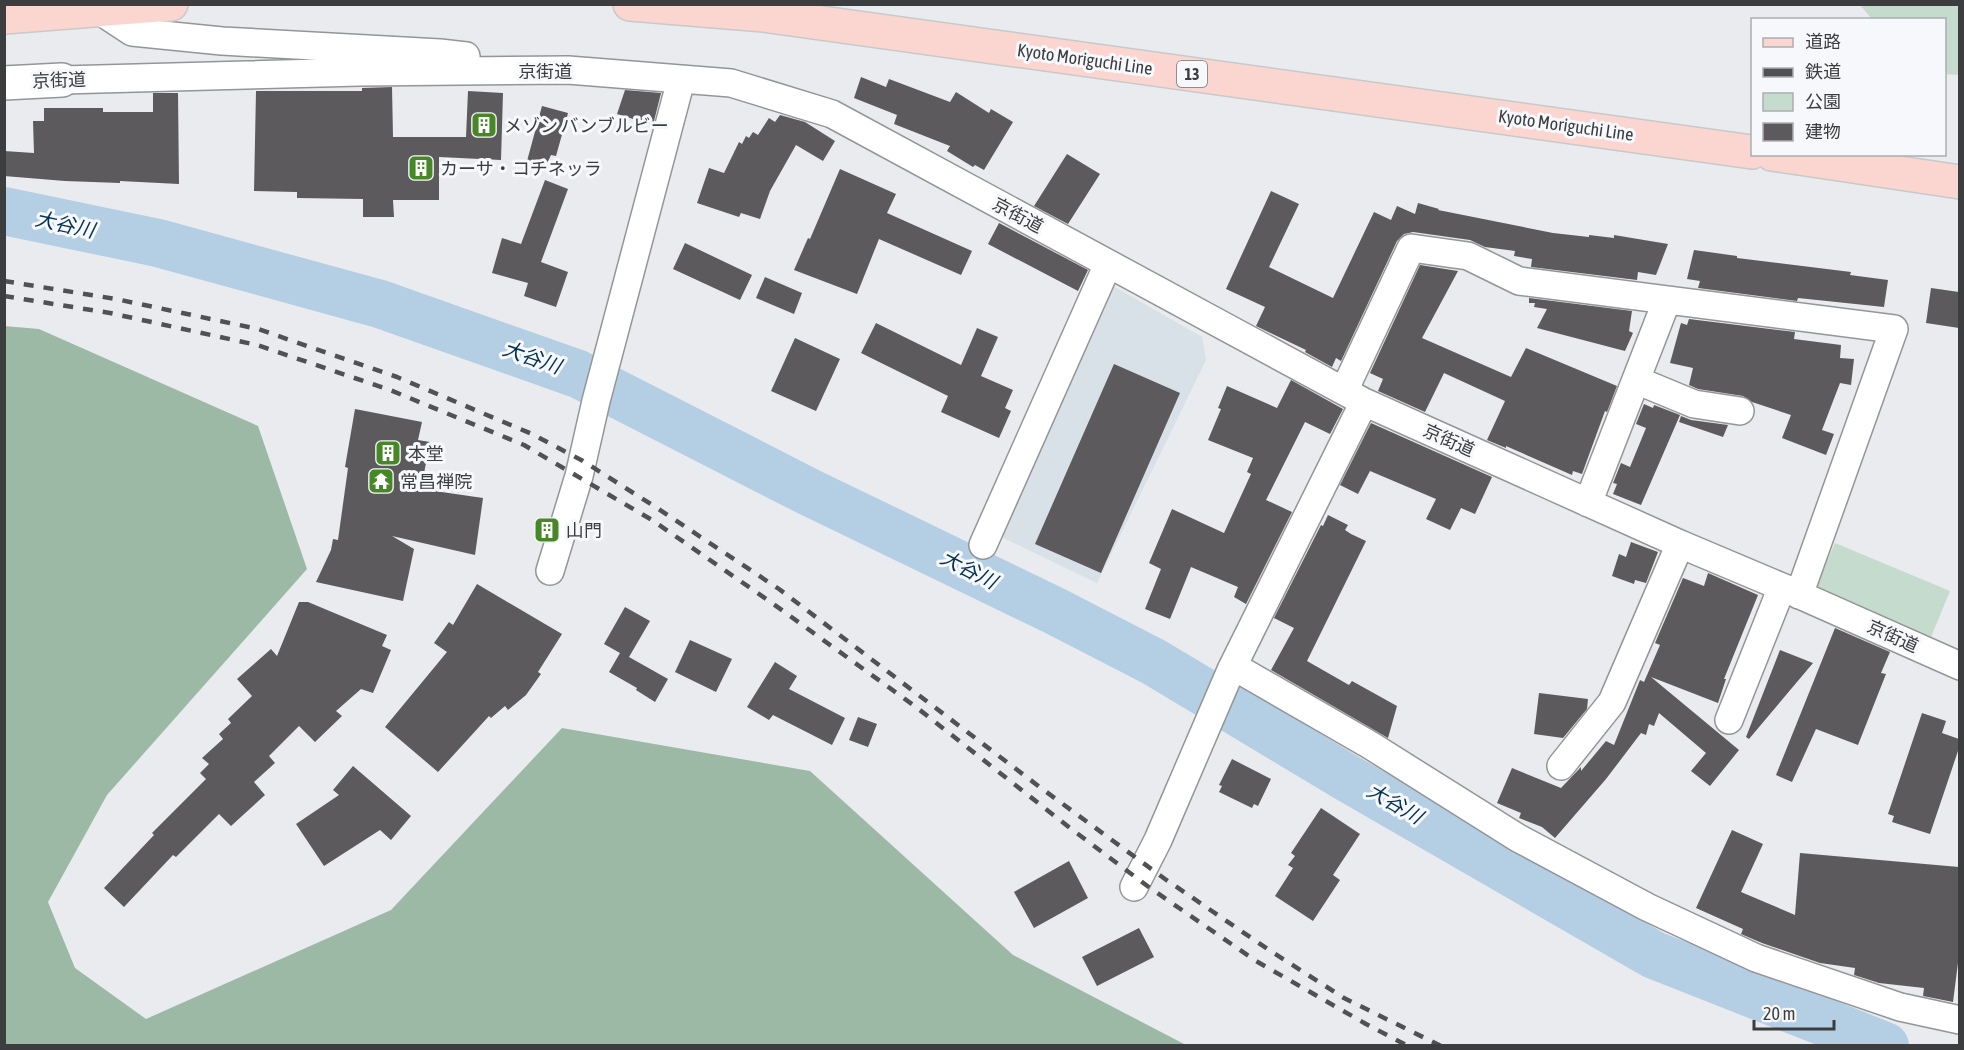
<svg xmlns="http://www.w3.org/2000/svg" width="1964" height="1050" viewBox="0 0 1964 1050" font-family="'Asap Condensed','Noto Sans JP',sans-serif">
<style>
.built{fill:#d8e0e8}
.green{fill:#c5dbcd}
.forest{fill:#9cb9a6}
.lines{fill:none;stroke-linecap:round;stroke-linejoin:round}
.river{stroke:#b4cee4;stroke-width:48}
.building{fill:#5c5a5c}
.minor-casing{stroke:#939597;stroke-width:30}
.tertiary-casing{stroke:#939597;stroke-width:36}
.primary-casing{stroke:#c8c9c9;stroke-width:36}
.minor{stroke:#fff;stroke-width:27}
.tertiary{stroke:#fff;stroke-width:33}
.primary{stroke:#fbd6d1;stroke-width:33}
.rail{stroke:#505153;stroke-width:4.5;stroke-dasharray:10 10;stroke-linecap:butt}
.labels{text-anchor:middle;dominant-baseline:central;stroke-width:6;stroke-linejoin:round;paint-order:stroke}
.shield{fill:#f6f8fb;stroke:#747577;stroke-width:1.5}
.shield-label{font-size:16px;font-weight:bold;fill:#3c3d3e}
.street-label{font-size:18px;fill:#3c3d3e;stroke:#f6f8fb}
.poi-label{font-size:18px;fill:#3c3d3e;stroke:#f6f8fb;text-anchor:start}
.water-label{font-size:20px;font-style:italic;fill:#043250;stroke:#f6f8fb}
</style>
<rect width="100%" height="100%" fill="#e9ebee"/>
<path class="built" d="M 1113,286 L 1202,337 L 1206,360 L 1097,583 L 997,535 Z"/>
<path class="green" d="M 1860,5 L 1959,5 L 1959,75 L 1945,74 L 1944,20 L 1872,19 Z
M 1835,543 L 1950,591 L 1931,637 L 1815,588 Z"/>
<path class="forest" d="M 4,326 L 39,329 L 258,426 L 307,569 L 107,795 L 48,902 L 75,968 L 146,1019 L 391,910 L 562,728 L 810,771 L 1013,955 L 1186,1045 L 5,1045 Z"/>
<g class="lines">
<path class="river" d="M 4,211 L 158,243 L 380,304 L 578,374 L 809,492 L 1055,611 L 1154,662 L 1349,779 L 1654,955 L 1885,1046"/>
</g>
<path class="building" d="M 861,77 L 886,87 L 889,79 L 950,102 L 956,92 L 989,113 L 991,109 L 1013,122 L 984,170 L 975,165 L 973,167 L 947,151 L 950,146 L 894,124 L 897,115 L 854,98 Z
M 392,87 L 393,137 L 466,137 L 468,91 L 503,93 L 501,160 L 439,157 L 439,200 L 393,200 L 394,217 L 363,217 L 363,199 L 297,198 L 297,192 L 254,191 L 256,91 L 362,91 L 362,88 Z
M 625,90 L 661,93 L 653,125 L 617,114 Z
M 153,93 L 178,93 L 179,184 L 120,181 L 120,183 L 65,181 L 4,176 L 4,151 L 34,153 L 33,121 L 44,121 L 44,108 L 103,108 L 103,112 L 153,112 Z
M 542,106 L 568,113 L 556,156 L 551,155 L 546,166 L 527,161 Z
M 780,115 L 805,122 L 835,141 L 823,161 L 796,145 L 770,191 L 760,219 L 741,213 L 739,217 L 697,203 L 709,168 L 724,173 L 739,142 L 742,144 L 746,136 L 749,138 L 753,132 L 758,135 L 769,118 L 775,122 Z
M 1067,154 L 1100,174 L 1068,224 L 1034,206 Z
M 840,169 L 896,194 L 887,213 L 972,251 L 961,275 L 879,239 L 857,294 L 794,270 L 808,238 L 810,239 Z
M 545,180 L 568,189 L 541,262 L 568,272 L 556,307 L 524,296 L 528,283 L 492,273 L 502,238 L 521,244 Z
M 1271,191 L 1299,204 L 1269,267 L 1333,298 L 1374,212 L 1391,220 L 1397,206 L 1415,214 L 1418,203 L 1439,209 L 1438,210 L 1553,233 L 1589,237 L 1589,235 L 1614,238 L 1614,235 L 1668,244 L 1656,275 L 1638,272 L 1637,280 L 1531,267 L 1532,259 L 1514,256 L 1515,251 L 1485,247 L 1470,240 L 1413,232 L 1404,234 L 1397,241 L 1341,361 L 1336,358 L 1332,367 L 1305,352 L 1306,350 L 1256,326 L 1265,307 L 1226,289 Z
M 999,223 L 1088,270 L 1078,291 L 988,244 Z
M 685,243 L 752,275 L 740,300 L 673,269 Z
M 1694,250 L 1737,256 L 1737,258 L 1851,272 L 1850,275 L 1888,280 L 1884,307 L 1798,298 L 1797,301 L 1698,288 L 1700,281 L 1687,279 Z
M 1420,265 L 1458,271 L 1422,338 L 1511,377 L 1526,348 L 1617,386 L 1607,412 L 1605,411 L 1582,474 L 1573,471 L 1572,475 L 1506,446 L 1506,448 L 1487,440 L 1505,401 L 1444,373 L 1425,412 L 1378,391 L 1383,379 L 1370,373 Z
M 765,277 L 802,293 L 794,314 L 756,298 Z
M 1931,288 L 1959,292 L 1959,328 L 1926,323 Z
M 1529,298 L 1632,311 L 1629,331 L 1633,333 L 1625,351 L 1537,328 L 1547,309 L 1534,307 L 1535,303 L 1529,303 Z
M 1689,319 L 1795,332 L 1794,339 L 1841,345 L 1840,358 L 1854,359 L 1851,385 L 1840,383 L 1822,430 L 1834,434 L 1826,455 L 1782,438 L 1791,415 L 1752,402 L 1743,396 L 1698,389 L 1689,385 L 1693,368 L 1670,363 L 1681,323 L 1687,325 Z
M 876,323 L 961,365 L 977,328 L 998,337 L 981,376 L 1013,390 L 1005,408 L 1011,411 L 999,438 L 941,412 L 948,396 L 861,353 Z
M 795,338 L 840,359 L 816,411 L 771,391 Z
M 1114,364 L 1180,393 L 1101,573 L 1035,544 Z
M 1291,380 L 1343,409 L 1330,434 L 1305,422 L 1266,500 L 1292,512 L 1246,604 L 1234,597 L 1238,587 L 1191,567 L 1170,619 L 1145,609 L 1161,569 L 1149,563 L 1172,509 L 1224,533 L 1251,474 L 1247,472 L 1253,458 L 1208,440 L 1221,409 L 1218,408 L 1227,386 L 1277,408 Z
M 1644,404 L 1653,408 L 1654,405 L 1680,415 L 1641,505 L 1613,494 L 1617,484 L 1613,483 L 1621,463 L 1630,467 L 1646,428 L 1636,424 Z
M 355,409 L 422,422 L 418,440 L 430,442 L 421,489 L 483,498 L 475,555 L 392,536 L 414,549 L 403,601 L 316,582 L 331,550 L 333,539 L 338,540 L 348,468 L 345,467 Z
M 1681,416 L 1691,420 L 1728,425 L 1723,437 L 1679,422 Z
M 1371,423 L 1492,477 L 1475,514 L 1461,508 L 1450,530 L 1426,519 L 1436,499 L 1370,471 L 1358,494 L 1340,485 Z
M 1328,515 L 1348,525 L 1345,530 L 1351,534 L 1366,541 L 1307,661 L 1349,685 L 1352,681 L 1397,706 L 1388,738 L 1271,670 L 1294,628 L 1274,618 L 1321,525 L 1323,526 Z
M 1631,542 L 1658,552 L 1646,583 L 1635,580 L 1634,584 L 1612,576 L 1619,554 L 1626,557 Z
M 1708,573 L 1758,595 L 1724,679 L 1726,679 L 1718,703 L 1651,677 L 1739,750 L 1710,786 L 1691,771 L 1706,753 L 1659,713 L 1654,726 L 1649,724 L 1646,735 L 1641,733 L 1606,779 L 1555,838 L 1542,827 L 1519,818 L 1521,813 L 1497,803 L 1512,768 L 1561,788 L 1581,767 L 1581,771 L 1606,741 L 1614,745 L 1640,680 L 1644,682 L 1660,645 L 1655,643 L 1683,578 L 1704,586 Z
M 477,584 L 562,634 L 538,672 L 541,674 L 526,695 L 508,710 L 505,706 L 491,718 L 489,716 L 438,772 L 385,727 L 447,652 L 434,643 L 449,622 L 453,625 Z
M 299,602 L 308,602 L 387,635 L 382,646 L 391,650 L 373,693 L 361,689 L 336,711 L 342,716 L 315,742 L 299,726 L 269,756 L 275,763 L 254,782 L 265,795 L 231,826 L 219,814 L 176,857 L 173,855 L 124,907 L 104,888 L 154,835 L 152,833 L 206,779 L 200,773 L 209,764 L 202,758 L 223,739 L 219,734 L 231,723 L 228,719 L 252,696 L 237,679 L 271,649 L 277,656 Z
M 625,607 L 650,621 L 629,657 L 668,679 L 655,702 L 636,690 L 637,688 L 609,672 L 620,653 L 604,644 Z
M 1835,628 L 1890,652 L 1881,673 L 1886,674 L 1858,745 L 1816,729 L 1792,782 L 1776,775 Z
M 690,640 L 732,659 L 716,692 L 675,672 Z
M 1780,650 L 1813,663 L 1749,739 L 1746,737 Z
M 775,662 L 797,676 L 789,689 L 845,718 L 832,745 L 773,715 L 769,720 L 747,707 Z
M 1539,693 L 1588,699 L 1587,709 L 1563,738 L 1534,734 Z
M 1922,713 L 1946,721 L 1942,733 L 1959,739 L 1959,748 L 1930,834 L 1892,822 L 1894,816 L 1888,814 Z
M 858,717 L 877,724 L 868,747 L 849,740 Z
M 1232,759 L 1271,779 L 1258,806 L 1254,804 L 1252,808 L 1219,792 L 1222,786 L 1219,785 Z
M 353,766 L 411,816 L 391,840 L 380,830 L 324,866 L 296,824 L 339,795 L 333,790 Z
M 1321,808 L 1360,834 L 1333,875 L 1340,880 L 1313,921 L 1275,896 L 1293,868 L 1288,865 L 1295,856 L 1291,853 Z
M 1732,830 L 1763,844 L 1741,892 L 1795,915 L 1800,853 L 1959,867 L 1959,955 L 1953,1002 L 1923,996 L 1924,988 L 1879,983 L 1854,975 L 1855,968 L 1820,963 L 1762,943 L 1741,934 L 1743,929 L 1696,908 Z
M 1069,861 L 1088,898 L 1034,928 L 1014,892 Z
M 1139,928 L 1154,957 L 1097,986 L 1082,957 Z"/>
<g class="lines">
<g class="minor-casing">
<path id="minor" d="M 97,9 L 132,32 L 222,41 L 440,53 L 466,56
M 62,80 L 360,72 L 568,70 L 731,83 L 832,114 L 1364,402 L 1680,544 L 1782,587 L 1960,666
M 1636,380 L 1694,404 L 1740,411
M 1344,391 L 1411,248 L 1468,256 L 1519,281 L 1894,329 L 1799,595
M 1588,503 L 1667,300
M 983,545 L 1108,264
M 550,571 L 579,476 L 596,401 L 681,80
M 1233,666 L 1370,745 L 1518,838 L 1647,907 L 1756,958 L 1900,1007 L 1960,1020
M 1729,720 L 1782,587
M 1561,766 L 1612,702 L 1680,544
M 1134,887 L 1158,840 L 1231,670 L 1364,402"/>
</g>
<g class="tertiary-casing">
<path id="tertiary" d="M 4,83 L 62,80"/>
</g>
<g class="primary-casing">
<path id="primary" d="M 630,4 L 764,15 L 1752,152
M 4,17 L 171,4
M 1772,154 L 1960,182"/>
</g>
<use href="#minor" class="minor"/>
<use href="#tertiary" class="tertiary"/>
<use href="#primary" class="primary"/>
<path class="rail" d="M 4,281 L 116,299 L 258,329 L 397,377 L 532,434 L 583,461 L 657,508 L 779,589 L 1041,788 L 1165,879 L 1269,950 L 1344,998 L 1441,1046
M 4,296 L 110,313 L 257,345 L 390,390 L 524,445 L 652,520 L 772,603 L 916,707 L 1070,828 L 1150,888 L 1256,961 L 1366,1024 L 1408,1046"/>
</g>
<defs>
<g id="building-square" transform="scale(1.35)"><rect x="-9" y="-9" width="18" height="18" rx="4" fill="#488727" stroke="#f6f8fb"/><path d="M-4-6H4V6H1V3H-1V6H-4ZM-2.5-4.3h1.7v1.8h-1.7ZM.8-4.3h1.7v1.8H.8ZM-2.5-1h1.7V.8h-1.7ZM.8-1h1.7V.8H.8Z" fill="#fff"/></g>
<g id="temple-square" transform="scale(1.35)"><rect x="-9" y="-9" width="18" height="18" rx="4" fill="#488727" stroke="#f6f8fb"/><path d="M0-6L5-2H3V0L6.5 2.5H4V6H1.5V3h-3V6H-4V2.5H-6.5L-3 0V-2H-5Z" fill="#fff"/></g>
</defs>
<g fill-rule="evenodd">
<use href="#building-square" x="484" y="125"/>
<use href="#building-square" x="421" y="168"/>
<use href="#building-square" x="388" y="453"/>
<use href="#temple-square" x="381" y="481"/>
<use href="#building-square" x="547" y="530"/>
</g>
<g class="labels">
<rect class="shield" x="1177" y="61" width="30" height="26" rx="4.5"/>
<g class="shield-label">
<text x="1192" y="74">13</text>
</g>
<g class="street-label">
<text transform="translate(1085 59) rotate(8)">Kyoto Moriguchi Line</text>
<text x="545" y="71">京街道</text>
<text transform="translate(59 80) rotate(-2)">京街道</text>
<text transform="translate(1566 125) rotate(8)">Kyoto Moriguchi Line</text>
<text transform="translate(1018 215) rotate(28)">京街道</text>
<text transform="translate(1449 440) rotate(24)">京街道</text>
<text transform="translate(1893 636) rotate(24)">京街道</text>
</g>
<g class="poi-label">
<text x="504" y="125">メゾン バンブルビー</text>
<text x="440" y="168">カーサ・コチネッラ</text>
<text x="408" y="453">本堂</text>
<text x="400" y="481">常昌禅院</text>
<text x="566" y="530">山門</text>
</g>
<g class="water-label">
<text transform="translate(65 224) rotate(12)">大谷川</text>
<text transform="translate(532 357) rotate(19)">大谷川</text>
<text transform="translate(969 569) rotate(27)">大谷川</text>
<text transform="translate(1395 803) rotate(30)">大谷川</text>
</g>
</g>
<rect width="1964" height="1050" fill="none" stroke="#3c3d3e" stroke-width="12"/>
<rect x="1751" y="18" width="195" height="138" fill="#f6f8fb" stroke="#acadaf" stroke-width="1.5"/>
<rect x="1763" y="38" width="30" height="9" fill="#fbd6d1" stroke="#acadaf" stroke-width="1.5"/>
<text x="1805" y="48" font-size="18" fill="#3c3d3e">道路</text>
<rect x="1763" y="68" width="30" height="9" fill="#505153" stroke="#acadaf" stroke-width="1.5"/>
<text x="1805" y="78" font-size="18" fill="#3c3d3e">鉄道</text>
<rect x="1763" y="93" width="30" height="18" fill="#c5dbcd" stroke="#acadaf" stroke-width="1.5"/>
<text x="1805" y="108" font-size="18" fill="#3c3d3e">公園</text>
<rect x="1763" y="123" width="30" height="18" fill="#5c5a5c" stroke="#acadaf" stroke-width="1.5"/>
<text x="1805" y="138" font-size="18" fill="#3c3d3e">建物</text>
<path d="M1754 1020v9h80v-9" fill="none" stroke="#3c3d3e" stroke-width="3"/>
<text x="1763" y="1020" font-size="18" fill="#3c3d3e" stroke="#f6f8fb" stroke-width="4.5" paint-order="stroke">20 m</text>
</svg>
